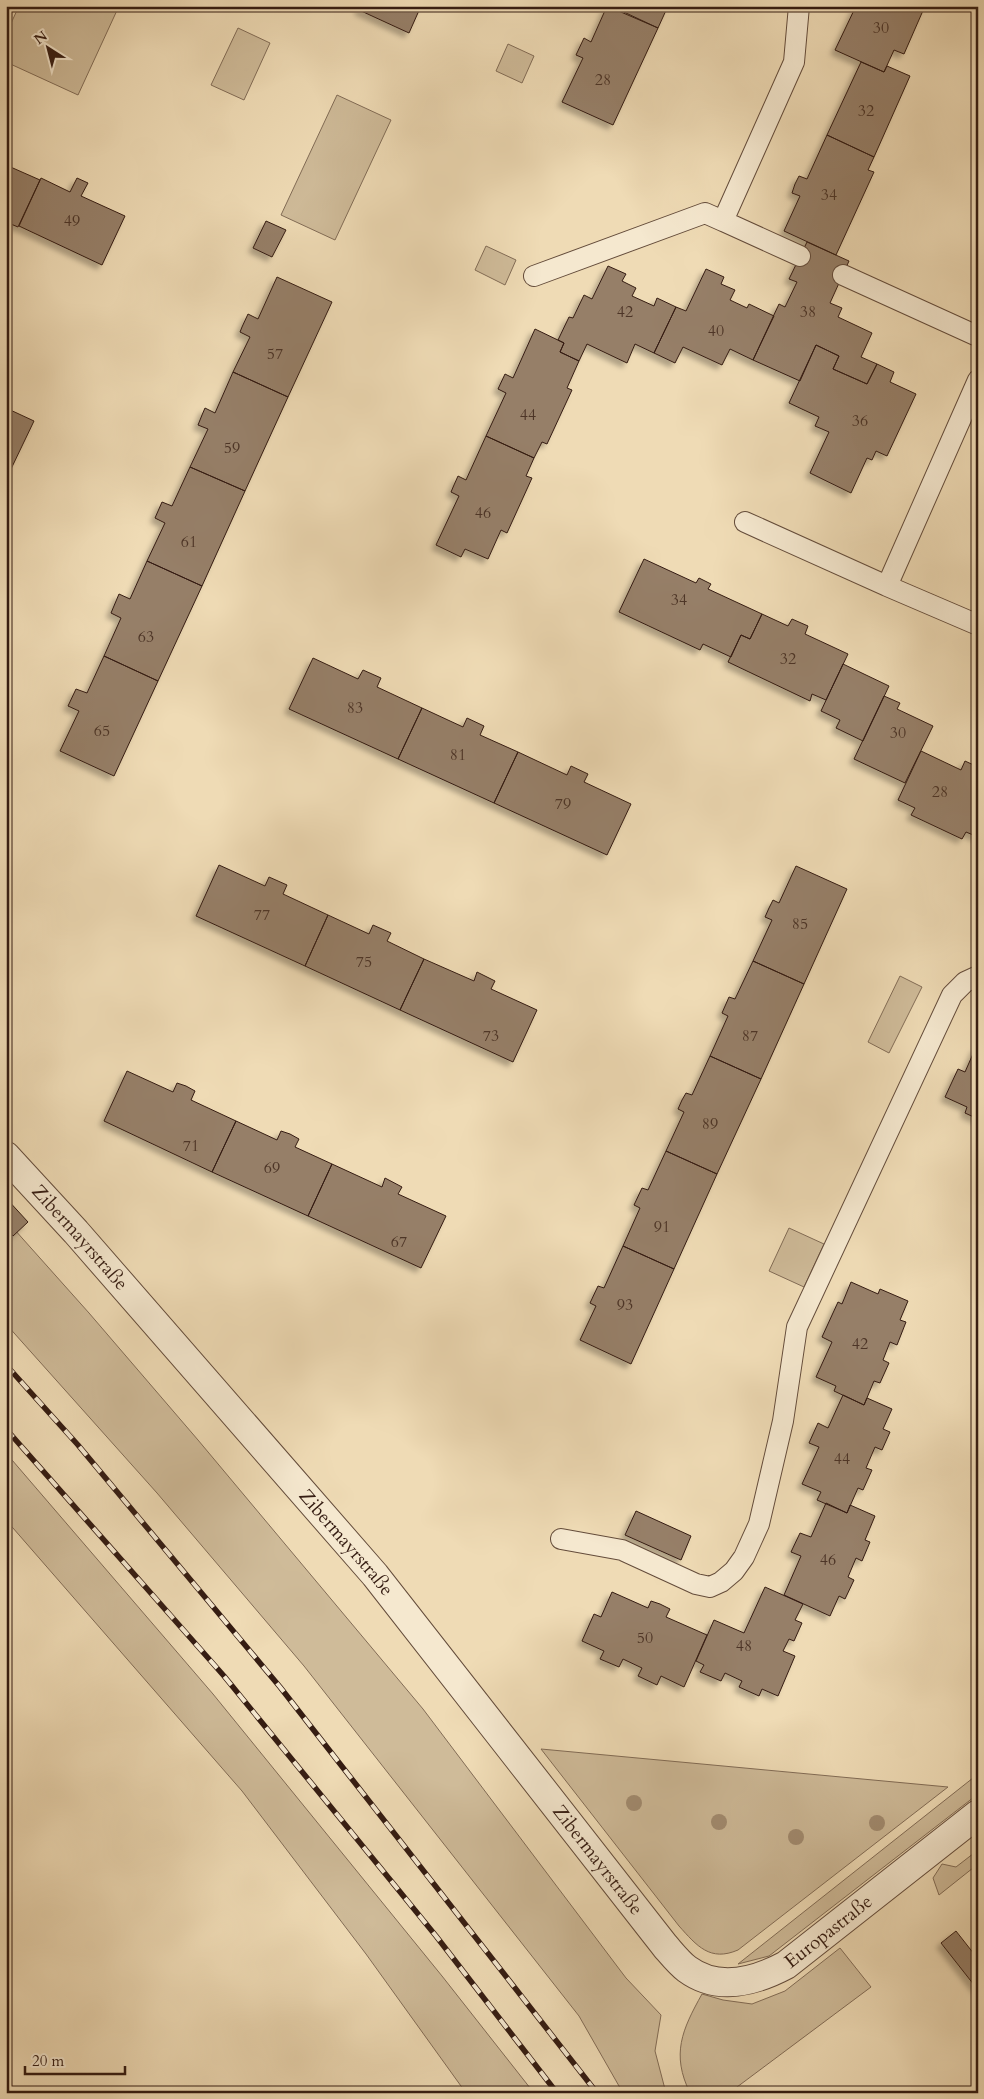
<svg xmlns="http://www.w3.org/2000/svg" width="984" height="2099" viewBox="0 0 984 2099" font-family="Cardo,serif">
<style>
.green{fill:#cfbb99;stroke:#826c56}
.building{fill:#967f67;stroke:#351c12;filter:url(#shadow)}
.lines{fill:none;stroke-linecap:round;stroke-linejoin:round}
.lane-casing{stroke:#644c3b;stroke-width:22}
.street-casing{stroke:#644c3b;stroke-width:30}
.lane{stroke:#f5e8cf;stroke-width:20}
.street{stroke:#f5e8cf;stroke-width:28}
.rail-casing{stroke:#351c12;stroke-width:5.5}
.rail{stroke:#f5e8cf;stroke-width:4;stroke-dasharray:11;stroke-linecap:butt}
.tree{fill:#a28c71}
.labels{text-anchor:middle;dominant-baseline:central;stroke-width:5;stroke-linejoin:round;paint-order:stroke}
.number-label{font-size:16px;fill:#4d3527}
.street-label{font-size:19px;fill:#351c12;stroke:#f5e8cf}
</style>
<defs>
<filter id="shadow"><feDropShadow dx="-4.5" dy="4.5" stdDeviation="2.5" flood-color="#0004"/></filter>
</defs>
<rect width="100%" height="100%" fill="#efdbb5"/>
<filter id="stains"><feTurbulence type="fractalNoise" baseFrequency=".004" numOctaves="4"/><feColorMatrix values="0 0 0 0 .2 0 0 0 0 .09 0 0 0 0 .02 0 0 0 .5 -.17"/></filter>
<radialGradient id="worn" r=".72"><stop offset=".6" stop-color="#630" stop-opacity="0"/><stop offset="1" stop-color="#630" stop-opacity=".3"/></radialGradient>
<path class="green" d="M 19,6 L 119,6 L 78,95 L 6,62 L 6,34 Z
M 238,28 L 270,43 L 244,100 L 211,85 Z
M 508,44 L 534,56 L 522,83 L 496,71 Z
M 337,95 L 391,120 L 335,240 L 281,215 Z
M 486,246 L 516,260 L 505,285 L 475,270 Z
M 900,976 L 922,987 L 889,1053 L 868,1042 Z
M 6,1220 L 89,1313 L 198,1440 L 423,1709 L 626,1978 L 661,2015 L 655,2051 L 666,2093 L 623,2093 L 579,2016 L 304,1666 L 157,1493 L 6,1324 Z
M 789,1228 L 824,1244 L 804,1287 L 769,1271 Z
M 6,1453 L 213,1694 L 442,1976 L 534,2093 L 466,2093 L 366,1954 L 242,1791 L 6,1520 Z
M 541,1749 L 948,1787 L 738,1950 C 710,1962 697,1946 679,1926 Z
M 978,1774 L 978,1794 L 769,1956 L 738,1964 Z
M 978,1850 L 978,1864 L 939,1895 L 933,1878 L 942,1864 L 956,1867 Z
M 840,1948 L 871,1987 L 729,2093 L 690,2093 C 671,2054 682,2030 702,1994 L 723,2000 L 752,2004 L 785,1991 Z"/>
<path class="building" d="M 360,6 L 421,6 L 409,33 L 359,10 Z
M 607,6 L 658,28 L 613,125 L 562,102 L 583,58 L 576,55 L 584,38 L 591,42 Z
M 611,6 L 668,6 L 658,28 Z
M 856,6 L 925,6 L 904,54 L 894,50 L 884,72 L 835,50 Z
M 861,62 L 884,72 L 887,66 L 910,76 L 874,157 L 827,135 Z
M 827,135 L 874,157 L 868,170 L 874,172 L 836,255 L 784,231 L 800,196 L 792,193 L 795,184 L 799,176 L 807,179 Z
M 6,165 L 40,180 L 18,227 L 6,222 Z
M 41,178 L 70,192 L 77,178 L 88,183 L 81,196 L 125,216 L 102,265 L 19,226 Z
M 266,221 L 286,230 L 272,257 L 253,248 Z
M 807,242 L 849,261 L 830,303 L 842,308 L 838,317 L 872,333 L 861,357 L 877,364 L 867,384 L 833,369 L 839,356 L 816,345 L 800,381 L 753,360 L 779,304 L 785,307 L 797,282 L 789,279 Z
M 608,266 L 626,274 L 622,281 L 636,288 L 632,296 L 654,306 L 657,298 L 676,307 L 654,353 L 635,344 L 627,363 L 587,344 L 579,361 L 560,352 L 564,343 L 558,340 L 569,317 L 573,318 L 584,295 L 592,299 Z
M 706,269 L 724,277 L 721,284 L 735,290 L 730,300 L 747,308 L 749,304 L 774,316 L 753,360 L 730,349 L 722,365 L 683,347 L 675,363 L 654,353 L 676,307 L 686,311 Z
M 277,277 L 332,302 L 288,397 L 233,372 L 250,337 L 240,332 L 242,327 L 248,314 L 258,319 Z
M 535,329 L 564,343 L 560,352 L 579,361 L 567,388 L 572,390 L 547,444 L 542,442 L 534,458 L 486,436 L 506,393 L 498,389 L 505,374 L 513,378 Z
M 816,345 L 839,356 L 833,369 L 867,384 L 877,364 L 894,372 L 890,382 L 916,394 L 887,456 L 876,451 L 872,460 L 867,458 L 851,493 L 810,473 L 829,432 L 815,426 L 819,417 L 789,403 Z
M 233,372 L 288,397 L 245,491 L 190,467 L 208,429 L 198,425 L 202,415 L 205,408 L 215,413 Z
M 6,408 L 34,421 L 11,469 L 6,467 Z
M 486,436 L 534,458 L 526,476 L 532,478 L 507,533 L 501,530 L 488,559 L 465,549 L 461,557 L 436,545 L 459,496 L 451,492 L 454,485 L 458,476 L 466,480 Z
M 190,467 L 245,491 L 202,586 L 147,561 L 165,523 L 155,518 L 162,502 L 172,506 Z
M 644,559 L 696,583 L 699,578 L 711,584 L 708,589 L 762,614 L 750,639 L 741,635 L 731,657 L 703,644 L 700,650 L 619,612 Z
M 147,561 L 202,586 L 158,681 L 104,656 L 121,618 L 111,613 L 119,594 L 130,599 Z
M 762,614 L 788,626 L 792,619 L 808,626 L 805,634 L 848,654 L 826,700 L 812,694 L 810,701 L 728,662 L 741,635 L 750,639 Z
M 104,656 L 158,681 L 114,776 L 60,751 L 79,711 L 68,706 L 76,689 L 87,693 Z
M 313,658 L 358,679 L 363,670 L 381,678 L 377,687 L 422,708 L 398,759 L 289,709 Z
M 843,664 L 889,686 L 863,741 L 836,728 L 840,720 L 821,711 Z
M 884,696 L 900,703 L 897,709 L 933,726 L 905,783 L 854,759 Z
M 422,708 L 463,727 L 467,718 L 484,726 L 480,735 L 518,752 L 494,803 L 398,759 Z
M 921,751 L 961,770 L 965,761 L 978,767 L 975,776 L 978,777 L 978,837 L 966,832 L 962,839 L 911,815 L 915,808 L 898,800 Z
M 518,752 L 567,775 L 571,766 L 588,774 L 584,782 L 631,804 L 607,855 L 494,803 Z
M 219,865 L 265,886 L 269,877 L 287,885 L 283,894 L 328,915 L 305,966 L 196,916 Z
M 796,866 L 847,889 L 804,984 L 753,961 L 772,920 L 765,917 L 769,908 L 773,900 L 779,903 Z
M 328,915 L 369,934 L 373,925 L 391,933 L 387,941 L 424,959 L 400,1010 L 305,966 Z
M 424,959 L 474,981 L 477,972 L 495,981 L 491,989 L 537,1010 L 513,1062 L 400,1010 Z
M 753,961 L 804,984 L 761,1079 L 710,1056 L 728,1016 L 722,1013 L 729,997 L 735,999 Z
M 976,1047 L 978,1048 L 978,1119 L 965,1113 L 967,1107 L 945,1097 L 958,1069 L 965,1072 Z
M 710,1056 L 761,1079 L 717,1174 L 666,1151 L 684,1112 L 678,1109 L 682,1100 L 686,1093 L 692,1095 Z
M 127,1071 L 173,1092 L 177,1083 L 186,1086 L 195,1091 L 191,1100 L 236,1121 L 212,1172 L 104,1121 Z
M 236,1121 L 277,1140 L 281,1131 L 290,1134 L 299,1139 L 295,1147 L 332,1164 L 308,1216 L 212,1172 Z
M 666,1151 L 717,1174 L 674,1269 L 623,1246 L 640,1208 L 634,1205 L 642,1188 L 648,1190 Z
M 332,1164 L 382,1187 L 385,1178 L 402,1187 L 398,1194 L 446,1216 L 421,1268 L 308,1216 Z
M 6,1198 L 28,1222 L 13,1236 L 6,1228 Z
M 623,1246 L 674,1269 L 631,1364 L 580,1340 L 596,1306 L 590,1303 L 598,1286 L 604,1288 Z
M 851,1282 L 878,1294 L 880,1289 L 908,1301 L 900,1320 L 906,1322 L 897,1345 L 890,1342 L 883,1360 L 889,1363 L 880,1383 L 874,1381 L 864,1405 L 834,1391 L 836,1386 L 816,1377 L 832,1342 L 822,1337 L 838,1302 L 842,1304 Z
M 843,1395 L 864,1405 L 867,1398 L 892,1409 L 883,1429 L 890,1432 L 882,1450 L 875,1447 L 866,1468 L 872,1470 L 863,1490 L 858,1488 L 847,1513 L 817,1500 L 821,1492 L 802,1484 L 819,1447 L 809,1443 L 818,1423 L 828,1428 Z
M 826,1503 L 847,1513 L 850,1505 L 875,1516 L 865,1540 L 870,1542 L 862,1561 L 856,1558 L 848,1577 L 854,1580 L 845,1599 L 839,1596 L 830,1616 L 784,1595 L 801,1556 L 791,1552 L 800,1533 L 811,1537 Z
M 636,1511 L 691,1536 L 681,1560 L 625,1535 Z
M 765,1587 L 803,1604 L 795,1620 L 802,1623 L 794,1641 L 789,1639 L 783,1651 L 795,1656 L 778,1696 L 762,1689 L 759,1696 L 739,1687 L 742,1681 L 725,1673 L 721,1681 L 700,1672 L 704,1665 L 696,1661 L 714,1620 L 744,1633 Z
M 612,1592 L 648,1608 L 651,1601 L 660,1604 L 670,1609 L 666,1617 L 707,1635 L 684,1687 L 661,1676 L 657,1685 L 638,1676 L 642,1668 L 623,1659 L 619,1667 L 600,1659 L 604,1651 L 582,1641 L 594,1614 L 601,1617 Z
M 956,1931 L 978,1959 L 978,1990 L 941,1943 Z"/>
<g class="lines">
<g class="lane-casing">
<path id="lane" d="M 799,6 L 794,62 L 723,221 L 800,256
M 843,275 L 975,335
M 534,276 L 705,213 L 723,221
M 978,380 L 887,586 L 978,625
M 745,522 L 887,586
M 561,1539 L 622,1550 L 696,1584 L 710,1587 L 721,1582 L 734,1571 L 744,1557 L 759,1524 L 783,1421 L 797,1327 L 952,995 L 965,982 L 978,976"/>
</g>
<g class="street-casing">
<g id="street">
<path id="s1" d="M 6,1156 L 76,1232 L 375,1575 L 665,1946 C 672,1954 679,1963 687,1969 C 718,1992 756,1981 786,1965 L 978,1814"/>
</g>
</g>
<use href="#lane" class="lane"/>
<use href="#street" class="street"/>
<g class="rail-casing">
<path id="rail" d="M 6,1365 L 78,1445 L 280,1687 L 597,2093
M 6,1429 L 224,1676 L 436,1936 L 557,2093"/>
</g>
<use href="#rail" class="rail"/>
</g>
<g class="tree">
<circle cx="634" cy="1803" r="8"/>
<circle cx="719" cy="1822" r="8"/>
<circle cx="877" cy="1823" r="8"/>
<circle cx="796" cy="1837" r="8"/>
</g>
<g class="labels">
<g class="number-label">
<text x="881" y="28">30</text>
<text x="603" y="80">28</text>
<text x="866" y="111">32</text>
<text x="829" y="195">34</text>
<text x="72" y="221">49</text>
<text x="625" y="312">42</text>
<text x="808" y="312">38</text>
<text x="716" y="331">40</text>
<text x="275" y="354">57</text>
<text x="528" y="415">44</text>
<text x="860" y="421">36</text>
<text x="232" y="448">59</text>
<text x="483" y="513">46</text>
<text x="189" y="542">61</text>
<text x="679" y="600">34</text>
<text x="146" y="637">63</text>
<text x="788" y="659">32</text>
<text x="355" y="708">83</text>
<text x="102" y="731">65</text>
<text x="898" y="733">30</text>
<text x="458" y="755">81</text>
<text x="940" y="792">28</text>
<text x="563" y="804">79</text>
<text x="262" y="915">77</text>
<text x="800" y="924">85</text>
<text x="364" y="962">75</text>
<text x="491" y="1036">73</text>
<text x="750" y="1036">87</text>
<text x="710" y="1124">89</text>
<text x="191" y="1146">71</text>
<text x="272" y="1168">69</text>
<text x="662" y="1227">91</text>
<text x="399" y="1242">67</text>
<text x="625" y="1305">93</text>
<text x="860" y="1344">42</text>
<text x="842" y="1459">44</text>
<text x="828" y="1560">46</text>
<text x="645" y="1638">50</text>
<text x="744" y="1646">48</text>
</g>
<g class="street-label">
<text stroke="none"><textPath href="#s1" startOffset="110">Zibermayrstraße</textPath></text>
<text stroke="none"><textPath href="#s1" startOffset="515">Zibermayrstraße</textPath></text>
<text stroke="none"><textPath href="#s1" startOffset="920">Zibermayrstraße</textPath></text>
<text stroke="none"><textPath href="#s1" startOffset="1220">Europastraße</textPath></text>
</g>
</g>
<rect width="984" height="2099" fill="none" stroke="#efdbb5" stroke-width="25"/>
<rect x="8" y="8" width="969" height="2084" fill="none" stroke="#351c12" stroke-width="2.5"/>
<rect x="12" y="12" width="959" height="2074" fill="none" stroke="#351c12"/>
<g transform="translate(48 48) rotate(324)" stroke="#f5e8cf" stroke-width="4" paint-order="stroke">
<path d="M0-4L9 19L0 12L-9 19Z" fill="#351c12"/>
<text y="-8" font-size="14" font-weight="bold" text-anchor="middle" fill="#351c12">N</text>
</g>
<path d="M25 2066v8h100v-8" fill="none" stroke="#351c12" stroke-width="2.5"/>
<text x="32" y="2066" font-size="15" fill="#351c12" stroke="#f5e8cf" stroke-width="4" paint-order="stroke">20 m</text>
<rect width="100%" height="100%" filter="url(#stains)"/>
<rect width="100%" height="100%" fill="url(#worn)"/>
</svg>
